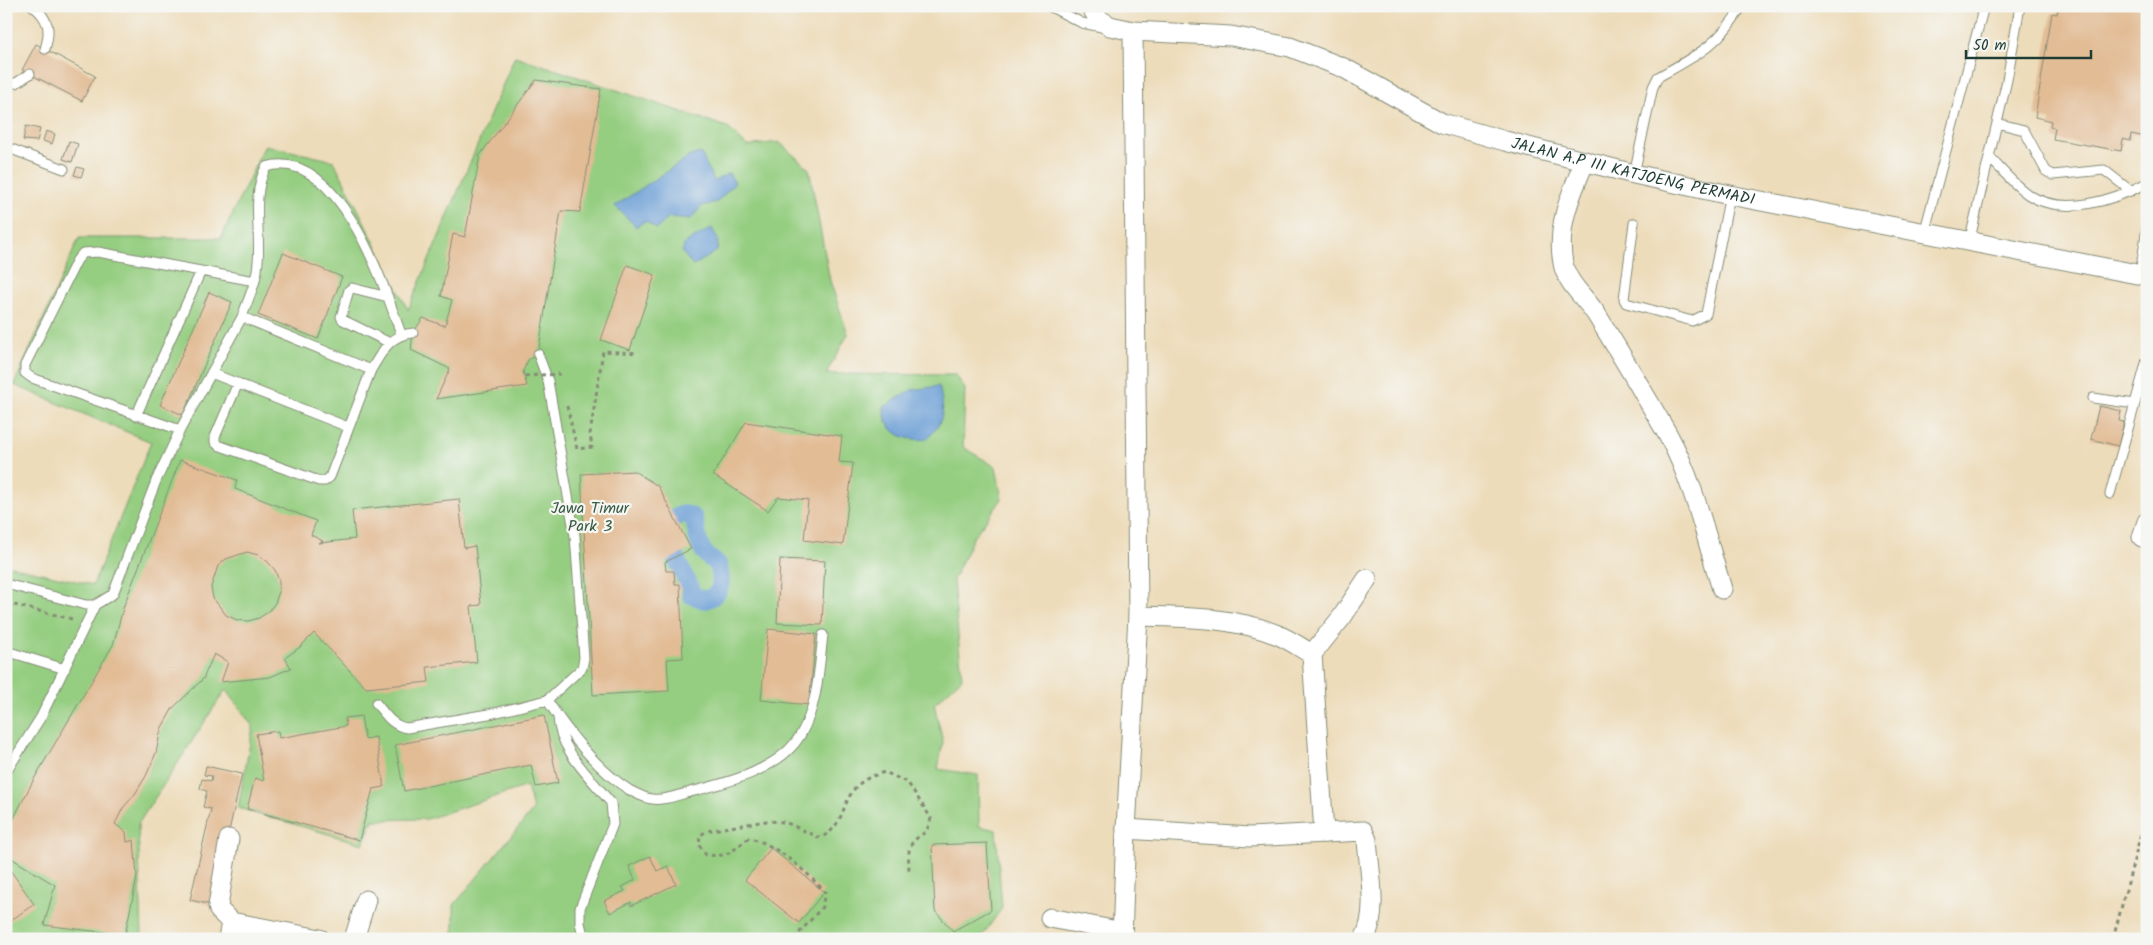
<svg xmlns="http://www.w3.org/2000/svg" width="2153" height="945" viewBox="0 0 2153 945" font-family="Kalam,sans-serif">
<style>
.green{fill:#95ce81;stroke:#5a865a}
.water{fill:#6b9ed6;stroke:#456e85}
.lines{fill:none;stroke-linecap:round;stroke-linejoin:round}
.canal{stroke:#6b9ed6;stroke-width:18}
.building{fill:#e2bc95;fill-rule:evenodd}
.lane-casing{stroke:#868c77;stroke-width:11}
.street-casing{stroke:#868c77;stroke-width:21}
.path{stroke:#868c77;stroke-width:3;stroke-dasharray:4 4;stroke-linecap:butt}
.lane{stroke:#fff;stroke-width:9}
.street{stroke:#fff;stroke-width:19}
.path-bridge{stroke:#868c77;stroke-width:3;stroke-dasharray:4 4;stroke-linecap:butt}
.labels{text-anchor:middle;dominant-baseline:central;stroke-width:4.5;stroke-linejoin:round;paint-order:stroke}
.street-label{font-size:16px;fill:#1f3d34;stroke:#f6f6f2}
.park-label{font-size:16px;fill:#375a43;stroke:#f6f6f2}
</style>
<rect width="100%" height="100%" fill="#f6f6f2"/>
<filter id="ink" filterUnits="userSpaceOnUse"><feTurbulence type="fractalNoise" baseFrequency=".02" numOctaves="2"/><feDisplacementMap in="SourceGraphic" scale="10" xChannelSelector="R" yChannelSelector="G"/><feConvolveMatrix kernelMatrix="1 2 1 2 8 2 1 2 1" color-interpolation-filters="sRGB"/></filter>
<filter id="wash" filterUnits="userSpaceOnUse"><feTurbulence type="fractalNoise" baseFrequency=".0096" numOctaves="4" result="noise"/><feDisplacementMap in="SourceGraphic" scale="20" xChannelSelector="R" yChannelSelector="G"/><feGaussianBlur stdDeviation="1.12" result="paint"/><feColorMatrix in="noise" values="0 0 0 0 0 0 0 0 0 0 0 0 0 0 0 0 0 1.4 0 .05"/><feComposite in="paint" operator="in"/></filter>
<g filter="url(#wash)">
<rect width="100%" height="100%" fill="#eddcba"/>
<path class="green" d="M 515,56 L 727,127 L 747,146 L 779,142 L 809,169 L 830,281 L 848,334 L 826,374 L 956,375 L 965,389 L 963,447 L 996,467 L 1002,499 L 974,536 L 953,580 L 962,678 L 934,704 L 943,742 L 938,769 L 978,775 L 979,826 L 996,830 L 1002,908 L 980,939 L 454,939 L 454,905 L 533,810 L 527,786 L 427,819 L 373,820 L 363,844 L 238,808 L 253,727 L 226,689 L 138,824 L 142,936 L 98,939 L 6,939 L 6,565 L 93,585 L 151,442 L 14,385 L 79,238 L 221,238 L 265,145 L 334,161 L 408,310 Z"/>
<path class="water" d="M 701,153 L 714,181 L 729,173 L 735,183 L 717,202 L 702,206 L 691,219 L 669,217 L 657,229 L 645,221 L 636,227 L 615,206 L 690,156 Z
M 712,228 L 718,240 L 717,251 L 693,266 L 682,252 L 685,243 Z
M 939,386 C 945,411 945,420 927,439 C 904,442 884,432 884,407 L 911,390 Z"/>
<g class="lines">
<path class="canal" d="M 675,518 C 682,513 687,513 694,518 C 697,538 699,554 718,564 C 723,581 723,594 705,600 L 691,595 L 690,587 L 675,557"/>
</g>
<g id="blocks">
<path class="building" d="M 2059,6 L 2078,9 L 2079,6 L 2130,6 L 2147,9 L 2146,137 L 2131,134 L 2130,141 L 2123,139 L 2121,151 L 2053,139 L 2055,128 L 2050,127 L 2051,121 L 2035,117 L 2052,13 L 2057,14 Z
M 36,44 L 95,76 L 82,101 L 22,70 Z
M 536,80 L 601,89 L 580,212 L 561,211 L 538,354 L 528,360 L 523,371 L 527,386 L 436,399 L 450,369 L 411,350 L 413,333 L 423,318 L 445,326 L 452,300 L 441,296 L 453,234 L 465,237 L 480,155 Z
M 26,126 L 40,129 L 37,141 L 23,140 Z
M 46,131 L 55,134 L 52,144 L 43,141 Z
M 69,141 L 78,144 L 72,162 L 63,159 Z
M 77,167 L 84,169 L 81,177 L 74,175 Z
M 283,253 L 342,277 L 318,339 L 258,315 Z
M 627,265 L 655,275 L 630,350 L 601,340 Z
M 209,292 L 232,302 L 183,415 L 160,405 Z
M 2099,406 L 2121,411 L 2119,421 L 2124,422 L 2118,446 L 2091,439 Z
M 746,422 L 842,436 L 839,462 L 853,463 L 843,545 L 804,540 L 808,500 L 778,497 L 768,511 L 713,475 Z
M 180,460 L 237,480 L 235,489 L 316,521 L 311,535 L 323,541 L 319,543 L 355,539 L 352,510 L 459,499 L 464,548 L 475,546 L 481,605 L 471,606 L 477,662 L 427,667 L 429,682 L 366,688 L 314,633 L 300,647 L 285,658 L 291,668 L 270,677 L 221,682 L 228,662 L 214,654 L 203,679 L 173,708 L 161,729 L 156,753 L 146,776 L 135,794 L 123,808 L 115,824 L 126,832 L 127,842 L 134,840 L 137,877 L 125,935 L 44,925 L 55,885 L 6,855 L 6,833 L 34,779 L 113,645 L 124,605 ZM 247,552 L 258,555 L 267,561 L 275,570 L 279,581 L 279,592 L 275,603 L 268,612 L 259,618 L 248,621 L 237,620 L 226,615 L 213,598 L 211,587 L 218,566 L 226,559 Z
M 634,471 L 658,486 L 691,549 L 665,562 L 666,571 L 674,571 L 675,584 L 680,584 L 683,658 L 667,659 L 669,691 L 593,695 L 581,474 Z
M 780,559 L 825,561 L 822,625 L 777,623 Z
M 768,629 L 816,634 L 809,705 L 761,700 Z
M 544,715 L 558,783 L 536,787 L 531,765 L 404,791 L 395,745 Z
M 361,716 L 365,739 L 376,737 L 384,787 L 373,789 L 359,840 L 247,809 L 255,778 L 264,781 L 256,734 L 278,731 L 279,738 L 346,726 L 345,718 Z
M 206,766 L 242,774 L 212,905 L 190,900 L 211,809 L 203,807 L 207,791 L 200,789 L 202,779 L 211,781 L 212,776 L 204,775 Z
M 987,843 L 991,910 L 953,931 L 935,911 L 932,845 Z
M 771,848 L 824,892 L 799,923 L 745,880 Z
M 650,856 L 657,871 L 668,866 L 676,884 L 631,906 L 631,902 L 610,913 L 604,901 L 625,891 L 622,887 L 635,880 L 629,866 Z
M 6,864 L 34,904 L 6,924 Z"/>
</g>
</g>
<g filter="url(#ink)">
<use href="#blocks" fill-opacity="0" stroke="#868c77" stroke-width="1"/>
<g class="lines">
<g class="lane-casing">
<path id="lane" d="M 33,6 C 49,19 51,30 45,49
M 1049,6 L 1082,23 L 1102,27
M 6,83 L 16,83 L 30,74
M 1997,123 L 2024,130 L 2046,171 L 2053,175 L 2104,170 L 2131,191
M 6,147 L 64,169
M 1990,158 C 2002,170 2015,186 2029,195 C 2064,217 2114,200 2147,183
M 1634,174 L 1653,87 L 1658,77 C 1696,56 1719,45 1742,6
M 1634,223 L 1624,299 L 1626,303 L 1692,321 L 1706,314 L 1730,195
M 1924,234 L 1984,6
M 1969,243 L 2007,80 L 2020,6
M 2140,275 L 2147,227
M 388,297 L 352,288 L 349,290 L 341,317 L 343,320 L 388,342
M 242,317 C 248,299 257,282 258,262 C 261,232 251,195 266,167 C 338,146 384,285 401,334
M 211,373 L 348,427
M 238,383 L 215,437 L 215,442 L 218,445 L 319,481 L 325,481 L 330,477 L 371,370
M 2093,398 L 2135,404
M 136,416 L 201,271
M 180,430 L 32,378 L 25,373 L 25,365 L 77,260 L 83,253 L 98,252 L 255,281
M 2110,494 L 2147,360
M 6,584 L 86,605 L 95,605 L 113,594 L 156,481 L 180,430 L 242,317 L 371,370 C 382,352 389,335 413,333
M 6,651 L 65,669
M 547,700 C 567,731 599,772 631,791 C 637,794 647,799 652,799 C 664,801 678,795 690,792 C 726,783 781,770 801,734 C 818,704 819,668 823,635
M 376,703 C 385,714 392,726 407,728 L 494,713 L 547,700 L 582,668 L 584,658 L 575,536 L 548,381 L 538,354
M 558,717 C 559,750 591,778 611,803 L 613,824 L 580,908 L 580,923 L 584,939
M 6,772 L 41,717 L 95,605"/>
</g>
<g class="street-casing">
<g id="street">
<path id="s1" d="M 1091,6 L 1098,19 L 1110,26 L 1133,31 L 1231,36 L 1290,47 L 1344,68 L 1442,123 L 1505,141 L 1634,174 L 1730,195 L 2147,276"/>
<path d="M 1585,161 C 1571,194 1556,226 1563,263 C 1566,283 1588,300 1598,317 C 1622,356 1645,395 1668,435 C 1694,482 1706,538 1722,589"/>
<path d="M 2142,537 L 2147,522"/>
<path d="M 1138,616 C 1185,617 1234,617 1278,635 C 1290,640 1301,648 1312,654"/>
<path d="M 1126,829 L 1250,837 L 1363,831 L 1367,840 C 1369,870 1379,913 1364,939"/>
<path d="M 1324,833 L 1312,654 L 1342,617 L 1367,579"/>
<path d="M 1050,918 L 1123,932"/>
<path d="M 231,922 L 320,939"/>
<path d="M 228,939 L 231,922 L 219,910 L 218,906 L 229,839"/>
<path d="M 354,939 L 366,900"/>
<path d="M 1122,939 L 1126,829 L 1138,616 L 1133,31"/>
</g>
</g>
<path class="path" d="M 567,406 L 577,449 L 592,447 L 590,434 L 603,351 L 637,353
M 6,603 L 72,619
M 794,939 L 822,907 L 825,892 C 807,872 775,843 749,838 C 729,852 732,857 706,855 L 699,845 L 700,836 L 706,831 L 766,821 L 785,822 L 820,838 C 845,827 841,802 857,786 C 865,778 875,775 885,772 L 908,783 L 931,818 C 926,838 922,831 912,843 C 907,850 909,863 909,872
M 2113,939 L 2147,811"/>
<use href="#lane" class="lane"/>
<use href="#street" class="street"/>
<path class="path-bridge" d="M 525,376 L 560,374"/>
</g>
</g>
<g class="labels">
<g class="street-label">
<text stroke="none"><textPath href="#s1" startOffset="578">JALAN A.P III KATJOENG PERMADI</textPath></text>
</g>
<g class="park-label">
<text x="590" y="508">Jawa Timur<tspan x="590" dy="18">Park 3</tspan></text>
</g>
</g>
<rect width="2153" height="945" fill="none" stroke="#f6f6f2" stroke-width="25"/>
<path d="M1966 50v8h125v-8" fill="none" stroke="#1f3d34" stroke-width="2.5"/>
<text x="1973" y="50" font-size="15" fill="#1f3d34" stroke="#f6f6f2" stroke-width="4" paint-order="stroke">50 m</text>
</svg>
